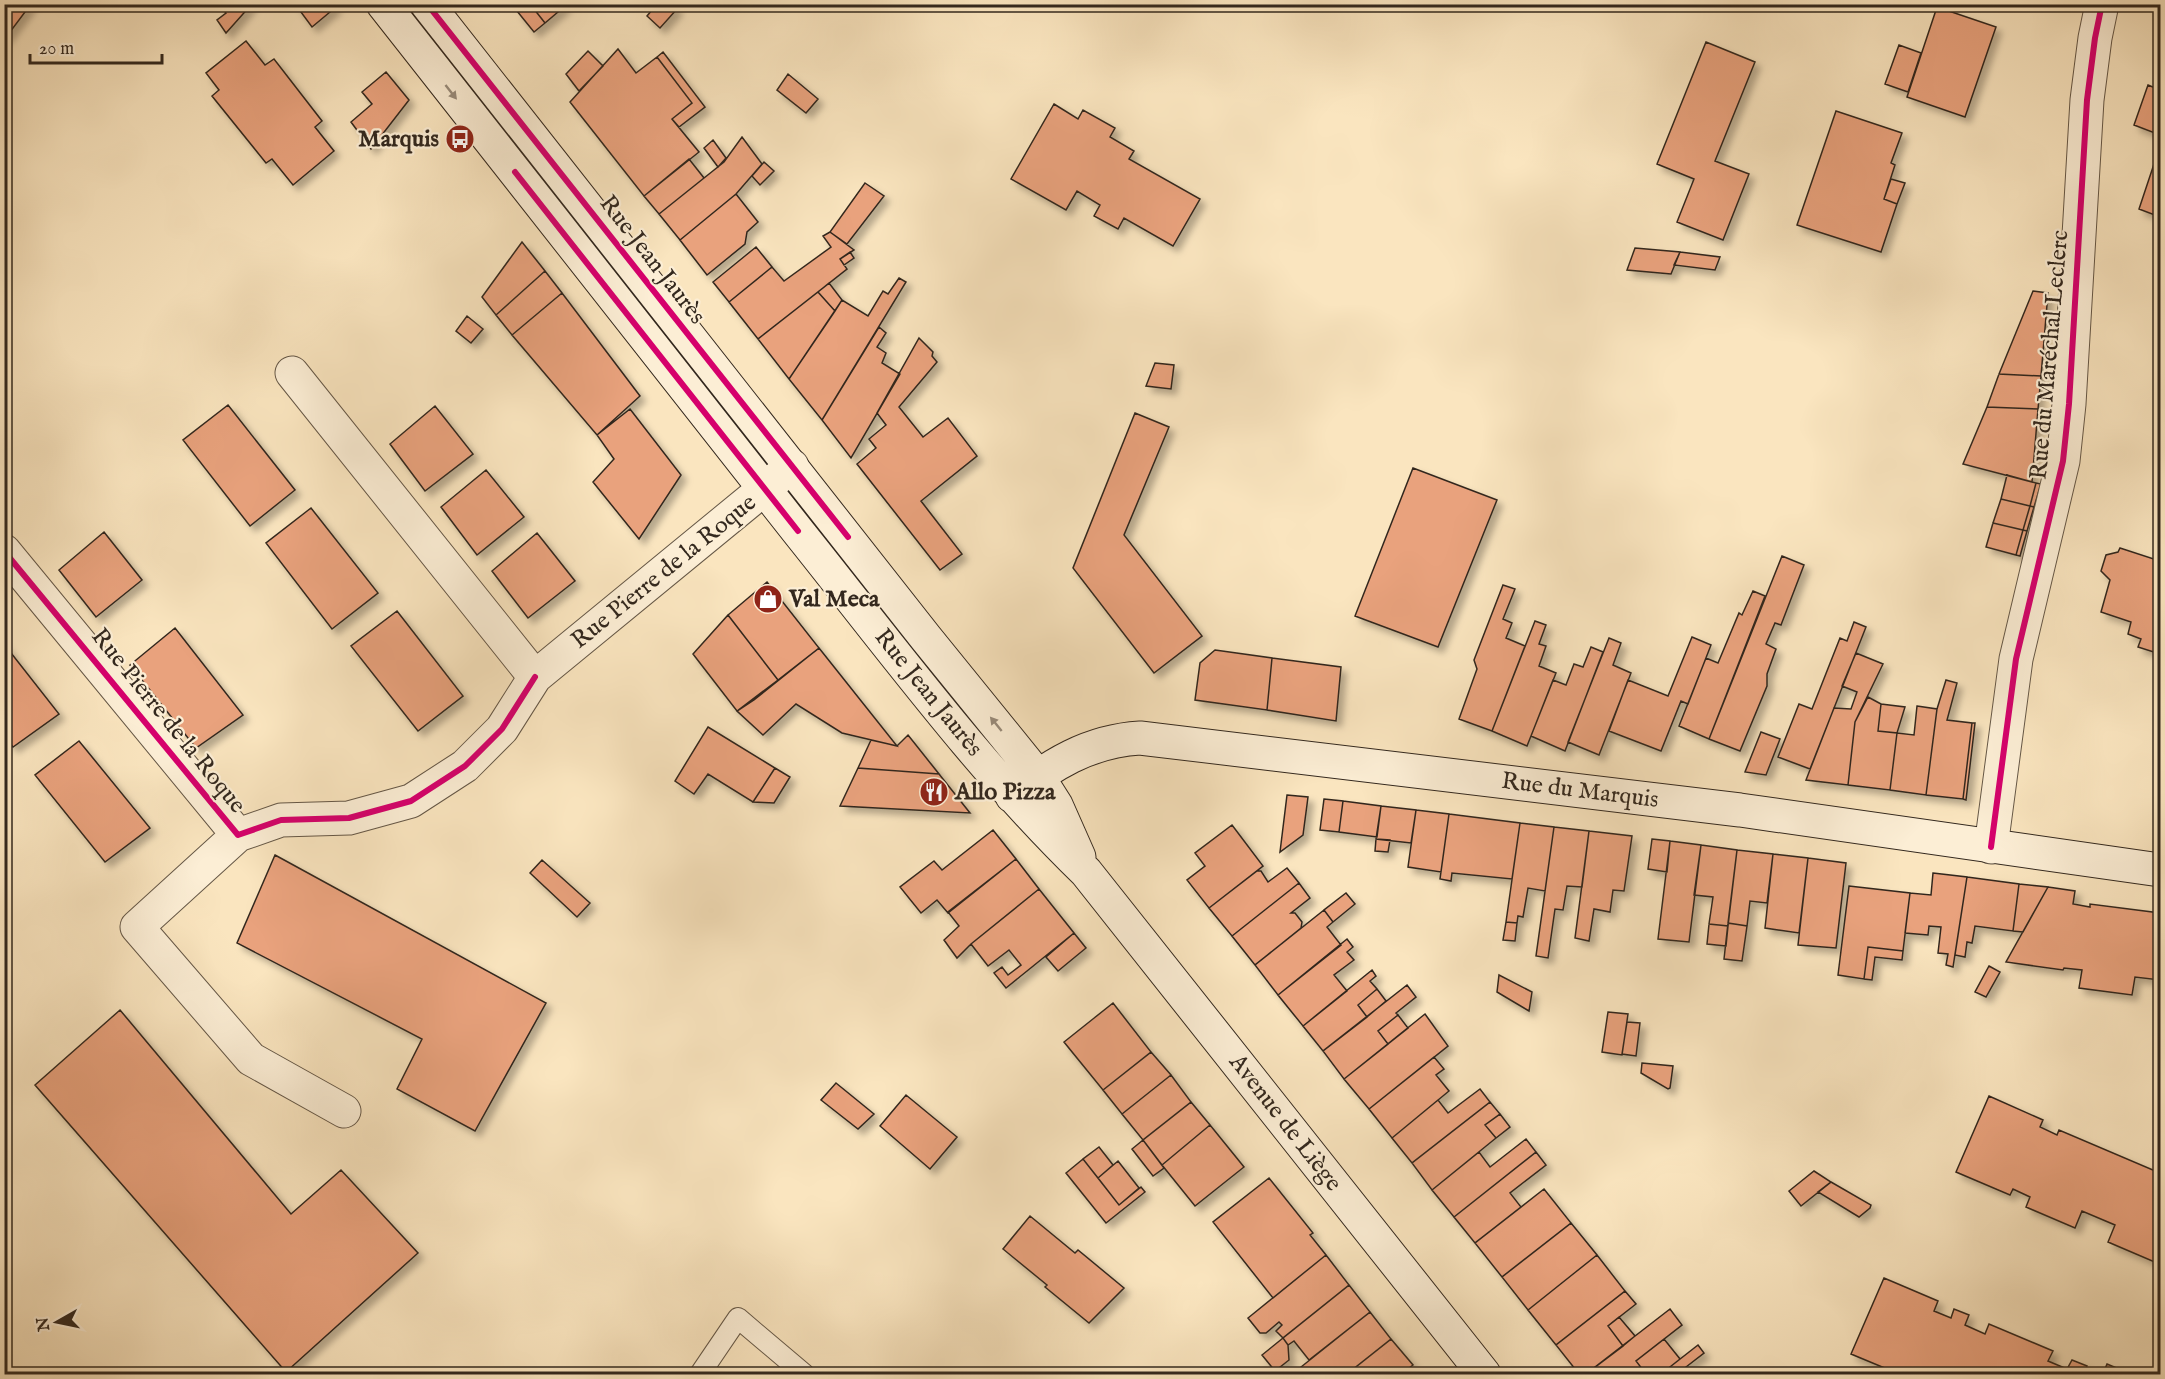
<svg xmlns="http://www.w3.org/2000/svg" width="2165" height="1379" viewBox="0 0 2165 1379" font-family="'IM FELL English',serif">
<style>
.building{fill:#e9a27d;stroke:#33281e;stroke-width:1.5;filter:url(#shadow)}
.lines{fill:none;stroke-linecap:round;stroke-linejoin:round}
.lane-casing{stroke:#655746;stroke-width:22}
.street-casing{stroke:#655746;stroke-width:35}
.secondary-casing{stroke:#33281e;stroke-width:35}
.lane{stroke:#fceed5;stroke-width:20}
.street{stroke:#fceed5;stroke-width:33}
.secondary{stroke:#fceed5;stroke-width:33}
.cycleway-casing{stroke:#fceed5;stroke-width:10}
.cycleway{stroke:#d6006c;stroke-width:6}
.oneway{fill:#988b7a}
.labels{text-anchor:middle;dominant-baseline:central;stroke-width:4.5;stroke-linejoin:round;paint-order:stroke}
.poi-label{font-size:24px;font-weight:bold;fill:#33281e;stroke:#fceed5;text-anchor:start}
.street-label{font-size:24px;fill:#33281e;stroke:#fceed5}
</style>
<defs>
<filter id="shadow"><feDropShadow dx="5.5" dy="5.5" stdDeviation="3" flood-color="#0004"/></filter>
</defs>
<rect width="100%" height="100%" fill="#fae5bf"/>
<filter id="stains"><feTurbulence type="fractalNoise" baseFrequency=".00333" numOctaves="4"/><feColorMatrix values="0 0 0 0 .2 0 0 0 0 .09 0 0 0 0 .02 0 0 0 .5 -.17"/></filter>
<radialGradient id="worn" r=".72"><stop offset=".6" stop-color="#630" stop-opacity="0"/><stop offset="1" stop-color="#630" stop-opacity=".3"/></radialGradient>
<path class="building" d="M 4,4 L 31,4 L 4,40 Z
M 220,4 L 251,4 L 251,5 L 226,33 L 217,20 L 226,13 Z
M 295,4 L 333,4 L 336,7 L 312,27 Z
M 525,4 L 530,4 L 545,23 L 534,32 L 517,11 Z
M 530,4 L 564,4 L 565,6 L 545,23 Z
M 657,4 L 673,4 L 677,9 L 660,28 L 647,16 Z
M 1937,7 L 1996,27 L 1965,117 L 1907,97 Z
M 246,41 L 265,65 L 274,59 L 322,121 L 315,127 L 334,151 L 293,185 L 272,159 L 266,163 L 212,96 L 219,90 L 206,73 Z
M 1706,42 L 1755,62 L 1715,161 L 1749,174 L 1723,240 L 1677,222 L 1694,179 L 1657,164 Z
M 1899,45 L 1921,53 L 1908,92 L 1885,84 Z
M 618,49 L 636,73 L 657,57 L 692,103 L 672,119 L 699,152 L 644,196 L 570,102 Z
M 588,51 L 603,66 L 579,91 L 566,74 Z
M 663,52 L 705,107 L 679,127 L 672,119 L 692,103 L 657,57 Z
M 386,72 L 409,100 L 371,149 L 351,122 L 372,104 L 362,92 Z
M 788,74 L 818,99 L 806,113 L 777,90 Z
M 2148,85 L 2160,90 L 2160,135 L 2134,125 Z
M 1054,104 L 1078,119 L 1083,110 L 1115,128 L 1110,137 L 1134,151 L 1129,159 L 1200,199 L 1173,246 L 1124,218 L 1118,229 L 1094,216 L 1100,205 L 1077,191 L 1066,210 L 1011,179 Z
M 1836,111 L 1902,133 L 1891,163 L 1895,165 L 1884,199 L 1897,204 L 1881,252 L 1797,225 Z
M 742,137 L 762,164 L 736,194 L 680,240 L 659,214 L 724,162 Z
M 713,140 L 726,158 L 718,167 L 704,148 Z
M 2160,146 L 2160,217 L 2139,209 Z
M 689,159 L 704,178 L 659,214 L 644,196 Z
M 764,162 L 774,171 L 760,185 L 752,176 Z
M 1891,179 L 1905,183 L 1897,204 L 1884,199 Z
M 865,183 L 884,196 L 847,244 L 830,232 Z
M 736,194 L 758,222 L 747,232 L 745,244 L 707,275 L 680,240 Z
M 830,232 L 854,250 L 840,259 L 847,269 L 758,339 L 729,302 L 772,267 L 784,281 L 831,247 L 823,236 Z
M 522,242 L 545,271 L 496,315 L 482,297 Z
M 756,247 L 772,267 L 729,302 L 713,282 Z
M 1635,248 L 1680,252 L 1671,274 L 1627,270 Z
M 850,252 L 854,258 L 844,265 L 840,259 Z
M 1680,252 L 1720,257 L 1715,270 L 1674,265 Z
M 545,271 L 562,293 L 512,335 L 496,315 Z
M 899,278 L 906,282 L 822,420 L 789,379 L 842,300 L 868,316 L 883,291 L 888,294 Z
M 829,283 L 842,300 L 835,311 L 818,292 Z
M 2033,291 L 2048,293 L 2041,376 L 1999,374 Z
M 818,292 L 835,311 L 789,379 L 758,339 Z
M 562,293 L 640,396 L 597,435 L 512,335 Z
M 467,316 L 483,329 L 471,343 L 456,331 Z
M 879,327 L 886,333 L 877,347 L 886,353 L 882,363 L 900,374 L 851,458 L 822,420 Z
M 919,338 L 933,352 L 932,356 L 937,362 L 899,407 L 923,437 L 948,418 L 977,456 L 921,501 L 962,554 L 940,570 L 857,464 L 876,448 L 869,439 L 886,425 L 877,413 Z
M 1155,363 L 1174,365 L 1171,389 L 1146,386 Z
M 1999,374 L 2041,376 L 2038,409 L 1987,407 Z
M 228,405 L 295,490 L 250,526 L 183,440 Z
M 435,406 L 473,454 L 425,491 L 390,444 Z
M 1987,407 L 2038,409 L 2032,482 L 1963,464 Z
M 630,409 L 681,475 L 639,539 L 593,482 L 614,459 L 597,435 Z
M 1135,413 L 1169,427 L 1124,535 L 1202,636 L 1154,673 L 1073,568 Z
M 1413,468 L 1497,500 L 1438,647 L 1355,616 Z
M 486,470 L 524,517 L 477,555 L 441,507 Z
M 2007,475 L 2036,483 L 2030,506 L 2001,499 Z
M 2036,483 L 2041,484 L 2034,507 L 2030,506 Z
M 2001,499 L 2030,506 L 2023,530 L 1993,523 Z
M 2030,506 L 2034,507 L 2027,531 L 2023,530 Z
M 311,508 L 378,593 L 332,629 L 266,543 Z
M 1993,523 L 2023,530 L 2016,555 L 1986,547 Z
M 2023,530 L 2027,531 L 2020,556 L 2016,555 Z
M 104,532 L 142,580 L 96,617 L 59,570 Z
M 537,533 L 575,581 L 528,618 L 492,571 Z
M 2120,548 L 2160,561 L 2160,654 L 2138,647 L 2141,639 L 2128,634 L 2131,622 L 2101,612 L 2110,580 L 2101,571 L 2106,555 L 2118,552 Z
M 1782,556 L 1804,565 L 1781,625 L 1775,623 L 1766,644 L 1776,649 L 1767,674 L 1767,686 L 1740,751 L 1709,739 Z
M 767,582 L 819,648 L 778,680 L 728,615 Z
M 1503,585 L 1515,589 L 1503,619 L 1512,623 L 1506,638 L 1525,646 L 1492,731 L 1459,719 L 1477,669 L 1474,660 Z
M 1753,591 L 1765,596 L 1709,739 L 1679,726 L 1706,658 L 1718,663 L 1739,613 L 1742,615 Z
M 397,611 L 463,696 L 418,731 L 351,646 Z
M 728,615 L 778,680 L 737,711 L 693,654 Z
M 1535,621 L 1546,625 L 1539,644 L 1546,646 L 1539,666 L 1556,673 L 1527,746 L 1492,731 Z
M 1854,622 L 1866,627 L 1810,769 L 1778,757 L 1799,704 L 1812,709 L 1840,638 L 1847,641 Z
M 175,628 L 243,715 L 196,748 L 130,665 Z
M 1692,637 L 1711,645 L 1688,704 L 1681,701 L 1661,751 L 1609,731 L 1628,680 L 1668,696 Z
M 1609,638 L 1621,643 L 1613,665 L 1631,673 L 1599,755 L 1568,742 Z
M 4,644 L 59,714 L 13,747 L 4,737 Z
M 1591,647 L 1603,652 L 1565,751 L 1531,736 L 1553,680 L 1566,685 L 1574,664 L 1583,667 Z
M 819,648 L 897,746 L 842,733 L 796,704 L 763,735 L 737,711 L 754,700 Z
M 1215,650 L 1272,658 L 1267,710 L 1195,700 L 1200,663 Z
M 1856,653 L 1883,664 L 1855,722 L 1848,785 L 1806,780 L 1834,708 L 1851,709 L 1857,692 L 1842,686 Z
M 1272,658 L 1341,667 L 1336,721 L 1267,710 Z
M 1946,680 L 1957,683 L 1947,720 L 1972,723 L 1963,799 L 1926,795 L 1937,709 Z
M 1868,697 L 1881,704 L 1878,731 L 1897,733 L 1890,790 L 1848,785 L 1855,722 Z
M 1881,704 L 1905,707 L 1897,733 L 1878,731 Z
M 1917,706 L 1937,709 L 1926,795 L 1890,790 L 1897,733 L 1914,735 Z
M 1972,723 L 1975,723 L 1966,800 L 1963,799 Z
M 708,727 L 775,768 L 753,802 L 708,774 L 694,794 L 675,781 Z
M 1761,732 L 1780,739 L 1766,775 L 1745,772 Z
M 908,735 L 939,774 L 858,768 L 871,740 L 897,746 Z
M 79,741 L 150,828 L 105,862 L 35,775 Z
M 775,768 L 790,777 L 774,803 L 753,802 Z
M 858,768 L 939,774 L 970,813 L 840,806 Z
M 1287,795 L 1308,797 L 1303,835 L 1280,852 Z
M 1324,799 L 1343,801 L 1339,832 L 1320,830 Z
M 1343,801 L 1381,806 L 1377,837 L 1339,832 Z
M 1381,806 L 1416,810 L 1411,843 L 1376,839 Z
M 1416,810 L 1449,814 L 1441,872 L 1408,867 Z
M 1449,814 L 1520,823 L 1512,879 L 1452,873 L 1451,881 L 1440,879 Z
M 1520,823 L 1554,827 L 1545,891 L 1528,888 L 1523,917 L 1518,916 L 1517,923 L 1506,922 Z
M 1232,825 L 1263,866 L 1209,908 L 1187,880 L 1205,866 L 1195,853 Z
M 1554,827 L 1589,831 L 1582,887 L 1567,886 L 1563,910 L 1555,909 L 1548,958 L 1536,956 Z
M 993,830 L 1016,859 L 948,913 L 937,900 L 921,913 L 900,887 L 934,861 L 942,870 Z
M 1589,831 L 1632,836 L 1624,891 L 1613,890 L 1610,912 L 1594,909 L 1589,941 L 1575,938 Z
M 1376,839 L 1390,840 L 1388,852 L 1375,851 Z
M 1652,839 L 1670,841 L 1667,872 L 1648,869 Z
M 1670,841 L 1701,845 L 1689,942 L 1658,939 Z
M 1701,845 L 1737,850 L 1728,926 L 1709,924 L 1713,897 L 1694,895 Z
M 1737,850 L 1773,854 L 1767,903 L 1750,901 L 1747,926 L 1728,923 Z
M 1773,854 L 1808,858 L 1799,933 L 1765,928 Z
M 275,855 L 546,1003 L 475,1131 L 397,1089 L 422,1039 L 237,943 Z
M 1808,858 L 1846,863 L 1836,948 L 1798,945 Z
M 1016,859 L 1039,889 L 971,944 L 957,958 L 944,940 L 959,926 L 948,912 Z
M 542,860 L 590,903 L 577,917 L 530,873 Z
M 1287,868 L 1299,883 L 1232,936 L 1209,908 L 1257,871 L 1261,871 L 1268,882 Z
M 1933,873 L 1967,877 L 1953,967 L 1946,965 L 1948,954 L 1938,953 L 1941,927 L 1929,926 L 1928,935 L 1905,933 L 1910,893 L 1931,895 Z
M 1967,877 L 2019,884 L 2013,931 L 1975,926 L 1972,943 L 1967,942 L 1965,957 L 1955,955 Z
M 1299,883 L 1310,898 L 1291,913 L 1295,913 L 1302,922 L 1301,928 L 1255,965 L 1232,936 Z
M 2019,884 L 2048,887 L 2023,932 L 2013,931 Z
M 1849,886 L 1910,893 L 1903,951 L 1868,947 L 1864,979 L 1838,975 Z
M 2048,887 L 2075,891 L 2073,904 L 2090,907 L 2090,904 L 2160,913 L 2160,980 L 2135,977 L 2132,995 L 2079,988 L 2082,970 L 2064,968 L 2063,970 L 2006,962 Z
M 1039,889 L 1074,933 L 1006,988 L 994,973 L 1002,967 L 1008,975 L 1021,965 L 1009,950 L 988,966 L 971,944 Z
M 1346,893 L 1355,904 L 1333,922 L 1324,910 Z
M 1324,910 L 1333,922 L 1327,927 L 1341,945 L 1278,995 L 1255,965 Z
M 1506,922 L 1517,923 L 1515,941 L 1503,940 Z
M 1728,923 L 1747,926 L 1742,961 L 1724,959 Z
M 1709,924 L 1728,926 L 1726,946 L 1707,944 Z
M 1074,933 L 1086,948 L 1058,971 L 1046,957 Z
M 1347,939 L 1353,947 L 1347,952 L 1354,960 L 1334,975 L 1347,991 L 1303,1026 L 1278,995 Z
M 1868,947 L 1903,951 L 1902,960 L 1875,957 L 1872,980 L 1864,979 Z
M 1989,966 L 2000,972 L 1986,997 L 1975,992 Z
M 1372,970 L 1376,976 L 1370,981 L 1377,989 L 1358,1005 L 1367,1017 L 1323,1051 L 1303,1026 Z
M 1499,975 L 1532,992 L 1529,1011 L 1497,992 Z
M 1407,985 L 1416,997 L 1396,1013 L 1398,1015 L 1378,1031 L 1388,1044 L 1344,1079 L 1323,1051 Z
M 1377,989 L 1386,1001 L 1367,1017 L 1358,1005 Z
M 1113,1003 L 1151,1052 L 1103,1090 L 1064,1042 Z
M 120,1010 L 291,1214 L 341,1170 L 418,1253 L 286,1372 L 35,1085 Z
M 1608,1012 L 1628,1014 L 1622,1055 L 1602,1052 Z
M 1425,1014 L 1448,1046 L 1369,1109 L 1344,1079 Z
M 1398,1015 L 1408,1028 L 1388,1044 L 1378,1031 Z
M 1627,1022 L 1640,1023 L 1636,1056 L 1622,1054 Z
M 1151,1052 L 1171,1075 L 1122,1114 L 1103,1090 Z
M 1434,1057 L 1444,1069 L 1436,1075 L 1449,1091 L 1392,1138 L 1369,1109 Z
M 1642,1063 L 1673,1066 L 1670,1088 L 1668,1089 L 1641,1073 Z
M 1171,1075 L 1191,1102 L 1143,1140 L 1122,1114 Z
M 836,1083 L 874,1114 L 858,1129 L 821,1100 Z
M 1480,1089 L 1490,1102 L 1412,1163 L 1392,1138 L 1438,1100 L 1448,1113 Z
M 906,1095 L 957,1137 L 930,1169 L 880,1126 Z
M 1989,1096 L 2043,1120 L 2040,1127 L 2057,1135 L 2059,1130 L 2160,1173 L 2160,1255 L 2157,1263 L 2108,1242 L 2115,1225 L 2082,1211 L 2075,1228 L 2026,1207 L 2030,1197 L 2013,1189 L 2010,1195 L 1956,1172 Z
M 1191,1102 L 1210,1125 L 1162,1165 L 1143,1140 Z
M 1490,1102 L 1500,1114 L 1485,1125 L 1496,1138 L 1432,1190 L 1412,1163 Z
M 1500,1114 L 1510,1127 L 1496,1138 L 1485,1125 Z
M 1210,1125 L 1244,1167 L 1195,1206 L 1162,1165 Z
M 1526,1139 L 1536,1152 L 1454,1217 L 1432,1190 L 1479,1152 L 1490,1167 Z
M 1143,1140 L 1164,1168 L 1153,1176 L 1132,1149 Z
M 1099,1147 L 1113,1165 L 1098,1178 L 1083,1159 Z
M 1536,1152 L 1546,1165 L 1510,1193 L 1521,1207 L 1475,1243 L 1454,1217 Z
M 1083,1159 L 1119,1205 L 1141,1187 L 1145,1192 L 1106,1223 L 1066,1173 Z
M 1118,1161 L 1139,1188 L 1119,1205 L 1098,1178 Z
M 1814,1171 L 1831,1182 L 1801,1206 L 1789,1191 Z
M 1269,1178 L 1313,1233 L 1310,1235 L 1326,1255 L 1273,1298 L 1213,1222 Z
M 1831,1182 L 1871,1205 L 1870,1208 L 1859,1217 L 1818,1192 Z
M 1544,1189 L 1571,1223 L 1502,1277 L 1475,1243 Z
M 1030,1216 L 1075,1253 L 1078,1250 L 1124,1288 L 1089,1323 L 1045,1287 L 1047,1285 L 1003,1249 Z
M 1571,1223 L 1597,1255 L 1528,1310 L 1502,1277 Z
M 1326,1255 L 1349,1285 L 1283,1338 L 1276,1331 L 1282,1325 L 1279,1322 L 1266,1333 L 1260,1333 L 1248,1318 Z
M 1597,1255 L 1625,1291 L 1556,1345 L 1528,1310 Z
M 1884,1278 L 1938,1301 L 1934,1311 L 1951,1318 L 1954,1309 L 1969,1315 L 1965,1325 L 1985,1334 L 1989,1324 L 2053,1351 L 2048,1361 L 2067,1369 L 2072,1360 L 2087,1366 L 2084,1373 L 2087,1374 L 1920,1374 L 1909,1370 L 1906,1374 L 1899,1374 L 1851,1354 Z
M 1349,1285 L 1370,1312 L 1309,1360 L 1294,1341 L 1288,1345 L 1283,1338 Z
M 1625,1291 L 1636,1304 L 1608,1326 L 1623,1346 L 1586,1374 L 1579,1374 L 1556,1345 Z
M 1670,1309 L 1682,1325 L 1636,1361 L 1646,1374 L 1586,1374 Z
M 1370,1312 L 1391,1339 L 1347,1374 L 1307,1374 L 1301,1367 Z
M 1619,1317 L 1635,1336 L 1623,1346 L 1608,1326 Z
M 1283,1338 L 1288,1345 L 1289,1360 L 1275,1371 L 1262,1355 Z
M 1391,1339 L 1413,1365 L 1401,1374 L 1347,1374 Z
M 1664,1339 L 1680,1359 L 1661,1374 L 1646,1374 L 1636,1361 Z
M 1698,1345 L 1704,1353 L 1686,1367 L 1691,1372 L 1687,1374 L 1661,1374 Z
M 2107,1364 L 2131,1374 L 2103,1374 Z"/>
<g class="lines">
<g class="lane-casing">
<path id="lane" d="M 700,1374 L 738,1318 L 804,1374"/>
</g>
<g class="street-casing">
<path id="street" d="M 292,373 L 535,677 L 792,466
M 4,551 L 238,835 L 281,820 L 349,818 L 411,801 L 465,766 L 502,729 L 535,677
M 238,835 L 137,927 L 251,1059 L 344,1111
M 1991,847 L 2016,659 L 2063,461 L 2069,404 L 2087,100 L 2095,38 L 2102,4"/>
</g>
<g class="secondary-casing">
<path id="secondary" d="M 383,4 C 522,181 661,358 800,534 C 892,649 980,769 1086,872 L 1484,1374
M 427,4 L 926,638 L 1037,775 L 1056,805 L 1079,857
M 1012,796 C 1050,765 1089,741 1140,738 L 1740,810 L 2160,870"/>
</g>
<use href="#lane" class="lane"/>
<use href="#street" class="street"/>
<use href="#secondary" class="secondary"/>
<g class="cycleway-casing">
<path id="cycleway" d="M 427,4 L 848,537
M 515,172 L 798,531
M 4,551 L 238,835 L 281,820 L 349,818 L 411,801 L 465,766 L 502,729 L 535,677
M 1991,847 L 2016,659 L 2063,461 L 2069,404 L 2087,100 L 2095,38 L 2102,4"/>
</g>
<use href="#cycleway" class="cycleway"/>
</g>
<defs><path id="oneway-solid" d="M-6-.8H1V-3.2L6.5 0L1 3.2V.8H-6Z" transform="scale(1.5)"/></defs>
<g class="oneway">
<use href="#oneway-solid" transform="translate(451 92) rotate(52)"/>
<use href="#oneway-solid" transform="translate(996 724) rotate(-129)"/>
</g>
<defs>
<g id="bus-disc" transform="scale(1.5)"><circle r="9.5" fill="#8f2418" stroke="#fceed5"/><path d="M-5-6H5V4H4V6H2V4H-2V6H-4V4H-5ZM-3.5-4V0h7V-4ZM-3.5 1.2v1.5H-2V1.2ZM2 1.2v1.5H3.5V1.2Z" fill="#fff"/></g>
<g id="shop-disc" transform="scale(1.5)"><circle r="9.5" fill="#8f2418" stroke="#fceed5"/><path d="M-5-2.5h2.3a2.7 3.5 0 0 1 5.4 0H5L5.5 6h-11ZM-1.5-2.5h3a1.5 2.3 0 0 0-3 0Z" fill="#fff"/></g>
<g id="restaurant-disc" transform="scale(1.5)"><circle r="9.5" fill="#8f2418" stroke="#fceed5"/><path d="M-5-6h1v4h1v-4h1v4h1v-4h1v5L-1.5 .5V6h-2V.5L-5-1ZM5-6V6H3V1.5H1.5Q1.5-4 5-6Z" fill="#fff"/></g>
</defs>
<g fill-rule="evenodd">
<use href="#bus-disc" x="460" y="139"/>
<use href="#shop-disc" x="768" y="599"/>
<use href="#restaurant-disc" x="934" y="792"/>
</g>
<g class="labels">
<g class="poi-label">
<text x="439" y="139" text-anchor="end">Marquis</text>
<text x="789" y="599">Val Meca</text>
<text x="955" y="792">Allo Pizza</text>
</g>
<g class="street-label">
<text transform="translate(652 260) rotate(52)">Rue Jean Jaurès</text>
<text transform="translate(2050 355) rotate(-85)">Rue du Maréchal Leclerc</text>
<text transform="translate(664 572) rotate(-39)">Rue Pierre de la Roque</text>
<text transform="translate(928 693) rotate(51)">Rue Jean Jaurès</text>
<text transform="translate(168 721) rotate(51)">Rue Pierre de la Roque</text>
<text transform="translate(1580 791) rotate(7)">Rue du Marquis</text>
<text transform="translate(1285 1123) rotate(52)">Avenue de Liège</text>
</g>
</g>
<rect width="2165" height="1379" fill="none" stroke="#fae5bf" stroke-width="24"/>
<rect x="6" y="6" width="2153" height="1367" fill="none" stroke="#33281e" stroke-width="3"/>
<rect x="12" y="12" width="2141" height="1355" fill="none" stroke="#33281e" stroke-width="1.5"/>
<g transform="translate(57 1322) rotate(261)" stroke="#fceed5" stroke-width="4.5" paint-order="stroke">
<path d="M0-4.5L10 22L0 15L-10 22Z" fill="#33281e"/>
<text y="-9" font-size="16" font-weight="bold" text-anchor="middle" fill="#33281e">N</text>
</g>
<path d="M30 54v9h132v-9" fill="none" stroke="#33281e" stroke-width="3"/>
<text x="39" y="54" font-size="18" fill="#33281e" stroke="#fceed5" stroke-width="4.5" paint-order="stroke">20 m</text>
<rect width="100%" height="100%" filter="url(#stains)"/>
<rect width="100%" height="100%" fill="url(#worn)"/>
</svg>
